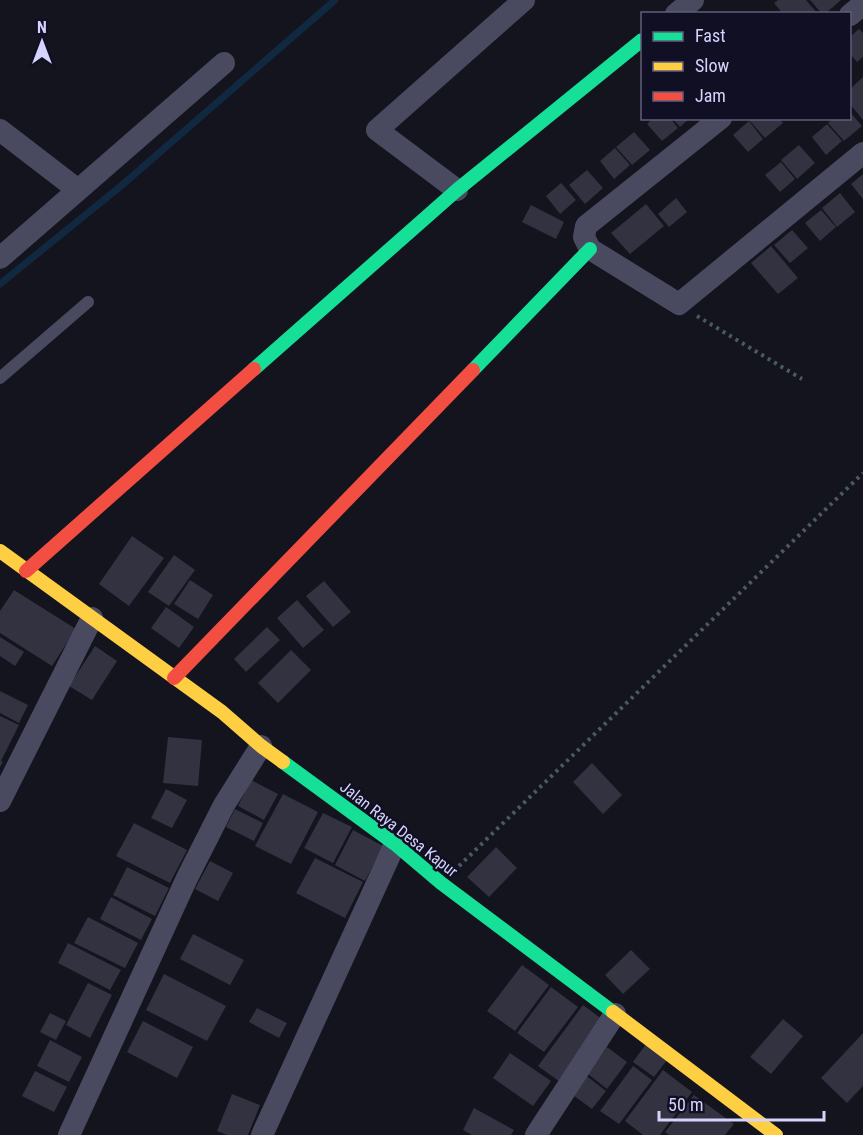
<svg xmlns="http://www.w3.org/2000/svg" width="863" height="1135" viewBox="0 0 863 1135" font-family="'Roboto Condensed',sans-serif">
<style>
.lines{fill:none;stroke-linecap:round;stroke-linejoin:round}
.stream{stroke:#112841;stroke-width:7}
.building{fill:#323240}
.path{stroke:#4a5a64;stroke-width:4;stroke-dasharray:3 4.5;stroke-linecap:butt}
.lane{stroke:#494a5f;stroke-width:12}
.street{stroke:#494a5f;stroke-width:22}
.fast{stroke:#16e098;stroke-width:14}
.slow{stroke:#ffcf43;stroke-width:14}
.jam{stroke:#f24e42;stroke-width:14}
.labels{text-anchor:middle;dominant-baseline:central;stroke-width:5;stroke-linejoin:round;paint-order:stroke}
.street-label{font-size:16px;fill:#d4d4fc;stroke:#110f23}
</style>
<rect width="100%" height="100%" fill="#14141e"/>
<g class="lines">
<path class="stream" d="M 0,284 L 121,186 L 335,0"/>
</g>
<path class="building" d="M 778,0 L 806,0 L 818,14 L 783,14 L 774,3 Z
M 810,0 L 841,0 L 825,14 L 822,14 Z
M 859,29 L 863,33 L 863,57 L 857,62 L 850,54 L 850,37 Z
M 863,77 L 863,120 L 850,104 L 850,89 Z
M 850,112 L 862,126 L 844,141 L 828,123 L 833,118 L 850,118 Z
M 653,118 L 670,118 L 678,128 L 662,141 L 647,124 Z
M 672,118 L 690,118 L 680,127 Z
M 751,118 L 779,118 L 783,123 L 765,138 L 749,120 Z
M 749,121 L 763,139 L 748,152 L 733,135 Z
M 827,124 L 842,141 L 826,155 L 812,137 Z
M 634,132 L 650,150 L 632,165 L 616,147 Z
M 799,145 L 815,163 L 797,179 L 781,160 Z
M 615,148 L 630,165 L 614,179 L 600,161 Z
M 781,162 L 795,179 L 780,192 L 765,175 Z
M 587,170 L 603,188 L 585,204 L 569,185 Z
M 863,174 L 863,199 L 851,184 Z
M 561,183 L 576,200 L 560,214 L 546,196 Z
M 840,193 L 855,212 L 837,227 L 822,208 Z
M 676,198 L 687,212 L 669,227 L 658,214 Z
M 646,204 L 664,226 L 630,254 L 611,233 Z
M 531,205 L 564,222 L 556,239 L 522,222 Z
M 821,210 L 836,227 L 820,241 L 805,223 Z
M 792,230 L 808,248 L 790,263 L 774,245 Z
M 771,246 L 798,278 L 778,294 L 751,263 Z
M 132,536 L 164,558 L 129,606 L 99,584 Z
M 174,555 L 195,570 L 169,606 L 148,592 Z
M 190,580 L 213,595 L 198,619 L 174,604 Z
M 324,581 L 351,612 L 333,627 L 306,596 Z
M 14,590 L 76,629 L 52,666 L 0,633 L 0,611 Z
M 297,600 L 324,630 L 303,648 L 277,618 Z
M 166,607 L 194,627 L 179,648 L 151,628 Z
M 267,627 L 280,640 L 246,672 L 234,659 Z
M 0,637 L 24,652 L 15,666 L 0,656 Z
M 95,646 L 117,661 L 92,700 L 69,686 Z
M 291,650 L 311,670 L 278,703 L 258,683 Z
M 0,691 L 28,705 L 19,723 L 0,713 Z
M 0,716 L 19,725 L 1,761 L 3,762 L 0,767 Z
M 168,737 L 202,740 L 198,786 L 163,783 Z
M 592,763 L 622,795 L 603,814 L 573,782 Z
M 251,780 L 278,794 L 264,820 L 238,806 Z
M 166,789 L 187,800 L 172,828 L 151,818 Z
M 283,794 L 318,812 L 291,864 L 255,846 Z
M 235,809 L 263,823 L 254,841 L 226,827 Z
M 323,813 L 352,827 L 333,863 L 304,848 Z
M 134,823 L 187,850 L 170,883 L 116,856 Z
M 353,830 L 383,846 L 365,881 L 335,865 Z
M 496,847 L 517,868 L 489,897 L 467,877 Z
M 315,858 L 363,882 L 345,918 L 296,893 Z
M 210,861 L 233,873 L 218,901 L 195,889 Z
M 127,867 L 169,888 L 155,916 L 113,895 Z
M 111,897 L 152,919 L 141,940 L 100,919 Z
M 88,917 L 138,943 L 125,968 L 74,943 Z
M 193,934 L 244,960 L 230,985 L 180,959 Z
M 68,943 L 121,970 L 110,990 L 58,963 Z
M 631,950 L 650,969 L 623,994 L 605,975 Z
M 522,965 L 549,985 L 515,1031 L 487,1011 Z
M 164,974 L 226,1006 L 207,1041 L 146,1010 Z
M 88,983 L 112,995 L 90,1038 L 66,1025 Z
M 551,987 L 578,1007 L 544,1052 L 517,1033 Z
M 583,1005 L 606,1022 L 560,1082 L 538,1066 Z
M 257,1008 L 287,1023 L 279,1038 L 249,1022 Z
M 50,1013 L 66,1021 L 56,1040 L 40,1032 Z
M 783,1019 L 803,1036 L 771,1074 L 750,1057 Z
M 143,1021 L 193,1047 L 177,1078 L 127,1052 Z
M 863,1033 L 863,1086 L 847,1103 L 821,1078 Z
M 50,1040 L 82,1057 L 69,1082 L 37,1066 Z
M 646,1044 L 667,1060 L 654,1077 L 633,1062 Z
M 607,1047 L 627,1062 L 607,1089 L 588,1074 Z
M 510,1053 L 551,1081 L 533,1106 L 493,1078 Z
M 633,1066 L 652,1080 L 619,1124 L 600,1111 Z
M 663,1070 L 692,1092 L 660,1135 L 643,1135 L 625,1121 Z
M 35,1071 L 67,1087 L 54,1112 L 22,1096 Z
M 584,1074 L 606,1091 L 592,1109 L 570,1093 Z
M 232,1094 L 260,1105 L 248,1135 L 227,1135 L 217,1131 Z
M 694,1095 L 734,1124 L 725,1135 L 669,1135 L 665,1132 Z
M 474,1108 L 514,1130 L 511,1135 L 472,1135 L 463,1130 Z"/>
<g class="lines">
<path class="path" d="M 697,316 L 802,379
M 459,866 L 863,473"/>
<path class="lane" d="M 0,378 L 88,302"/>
<path class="street" d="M 676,14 L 693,0
M 850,15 L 863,4
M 721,118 L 586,226 L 584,237 L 590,249 L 679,304 L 863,153
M 0,130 L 78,190
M 457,190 L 377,130 L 524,0
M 0,258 L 224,63
M 0,801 L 92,618
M 69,1135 L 187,878 L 224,805 L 261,746
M 262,1135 L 395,844
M 536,1135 L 615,1014"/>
<path class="fast" d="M 254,369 L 457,190 L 642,40
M 473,370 L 590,249
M 283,762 L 395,844 L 441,883 L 613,1012"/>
<path class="slow" d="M 0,551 L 222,712 L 261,746 L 283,762
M 613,1012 L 776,1135"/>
<path class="jam" d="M 26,571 L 254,369
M 174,678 L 473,370"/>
</g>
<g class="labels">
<g class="street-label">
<text transform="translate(399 829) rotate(38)">Jalan Raya Desa Kapur</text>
</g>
</g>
<rect x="641" y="12" width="210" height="108" fill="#110f23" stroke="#5f5e7a" stroke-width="1.5"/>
<rect x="653" y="32" width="30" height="9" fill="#16e098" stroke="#5f5e7a" stroke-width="1.5"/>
<text x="695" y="42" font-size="18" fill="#d4d4fc">Fast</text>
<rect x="653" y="62" width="30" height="9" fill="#ffcf43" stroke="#5f5e7a" stroke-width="1.5"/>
<text x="695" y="72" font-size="18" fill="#d4d4fc">Slow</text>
<rect x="653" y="92" width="30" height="9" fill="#f24e42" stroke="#5f5e7a" stroke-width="1.5"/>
<text x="695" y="102" font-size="18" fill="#d4d4fc">Jam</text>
<g transform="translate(42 42)" stroke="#110f23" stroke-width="4.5" paint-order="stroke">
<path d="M0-4.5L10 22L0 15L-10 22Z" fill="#d4d4fc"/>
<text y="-9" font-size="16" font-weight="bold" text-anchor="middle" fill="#d4d4fc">N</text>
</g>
<path d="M659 1111v9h165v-9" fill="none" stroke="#d4d4fc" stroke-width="3"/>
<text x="668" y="1111" font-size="18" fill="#d4d4fc" stroke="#110f23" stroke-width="4.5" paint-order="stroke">50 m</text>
</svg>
